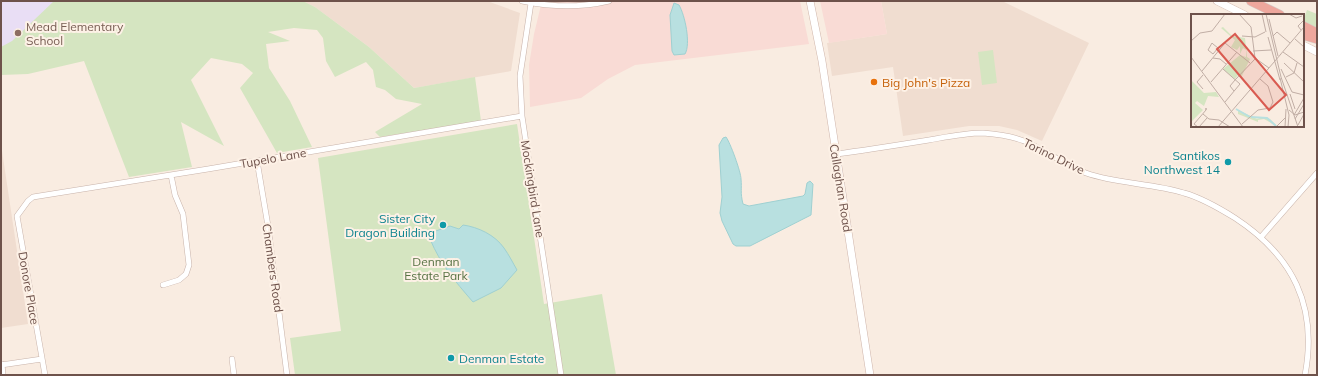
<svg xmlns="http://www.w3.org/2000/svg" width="1318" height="376" viewBox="0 0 1318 376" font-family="Mulish,sans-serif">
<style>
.residential{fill:#f0ddd0}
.commercial{fill:#f9dbd5}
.education{fill:#e9def5}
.green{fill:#d5e5c1}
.water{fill:#b8e0e0;stroke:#9fd0d1}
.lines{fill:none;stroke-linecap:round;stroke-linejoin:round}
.minor-casing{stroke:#c8b3aa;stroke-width:6}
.secondary-casing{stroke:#ceb4aa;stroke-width:8}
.motorway-casing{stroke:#d4cbc9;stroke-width:10}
.minor{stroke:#fff;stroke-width:5}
.secondary{stroke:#fff;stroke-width:7}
.motorway{stroke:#eea79d;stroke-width:9}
.education-dot{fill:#8d6e63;stroke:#fdf1e6;stroke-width:1.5}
.food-dot{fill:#e8710a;stroke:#fdf1e6;stroke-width:1.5}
.culture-dot{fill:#0f9aa8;stroke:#fdf1e6;stroke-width:1.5}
.labels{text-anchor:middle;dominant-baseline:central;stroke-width:4;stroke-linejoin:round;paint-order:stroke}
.education-label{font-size:12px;fill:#785e54;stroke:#fdf1e6;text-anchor:start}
.food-label{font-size:12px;fill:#c56008;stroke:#fdf1e6;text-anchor:start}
.culture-label{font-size:12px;fill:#0d838f;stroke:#fdf1e6;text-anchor:end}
.street-label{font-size:12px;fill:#6e524b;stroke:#fdf1e6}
.park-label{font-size:12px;fill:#587344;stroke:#fdf1e6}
.inset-river{fill:none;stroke:#b8e0e0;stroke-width:2}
.inset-road{fill:none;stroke:#c1aea5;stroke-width:1}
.view{fill:#d95b51;fill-opacity:0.15;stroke:#d95b51;stroke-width:2}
.inset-edge{fill:none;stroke:#6e524b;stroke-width:2}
</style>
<rect width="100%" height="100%" fill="#f9ece1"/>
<path class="residential" d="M 303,1 L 487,1 L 520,13 L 511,71 L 414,88 L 369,47 L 315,7 Z
M 881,1 L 1002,1 L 1089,43 L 1042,141 L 1017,130 L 999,126 L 969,126 L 903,136 L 893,67 L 832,76 L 827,43 L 887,34 Z
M 1,144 L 28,324 L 1,328 Z"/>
<path class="commercial" d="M 542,1 L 800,1 L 809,44 L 635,65 L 608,79 L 581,98 L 530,107 L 529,65 L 534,34 Z
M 820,1 L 881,1 L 887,34 L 829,43 Z"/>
<path class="education" d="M 1,1 L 67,1 L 1,66 Z"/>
<path class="green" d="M 54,1 L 303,1 L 315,7 L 369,47 L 414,88 L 475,77 L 481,121 L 380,137 L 375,132 L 422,104 L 396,99 L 385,90 L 376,87 L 373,70 L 366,62 L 335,77 L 326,61 L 323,38 L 317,30 L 294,28 L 268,32 L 290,41 L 266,44 L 269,68 L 290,101 L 312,147 L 277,153 L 240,88 L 253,73 L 242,64 L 211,58 L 191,80 L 224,146 L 181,122 L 192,167 L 129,177 L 84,61 L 28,74 L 1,75 L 1,47 L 12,41 Z
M 1307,10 L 1317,14 L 1317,28 L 1303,21 Z
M 993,50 L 997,83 L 982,85 L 978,52 Z
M 517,124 L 544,304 L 602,294 L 616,375 L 295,375 L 290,338 L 341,331 L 318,158 Z"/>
<path class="water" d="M 674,3 L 679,5 C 685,15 691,44 685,54 L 674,55 L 672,51 L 670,15 Z
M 726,137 C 730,142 741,172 741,179 C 742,189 740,192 743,204 L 749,206 L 803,196 L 805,194 L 807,183 L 810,181 L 813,184 L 811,215 L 750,246 L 736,246 L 733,244 L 722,221 L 720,213 L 722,197 L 719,145 L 723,138 Z
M 463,225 C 478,227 495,235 504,248 C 509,255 513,263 517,270 L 501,288 L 473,302 C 454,280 441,265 430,239 L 433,232 L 450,226 L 459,229 Z"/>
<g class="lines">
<g class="minor-casing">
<path id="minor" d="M 522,1 C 551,7 580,8 609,1
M 531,3 L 520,76 L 522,116 L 561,375
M 836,154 C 867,150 898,145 929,140 C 946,137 965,133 983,133 C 996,134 1011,136 1024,141 C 1046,150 1064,165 1086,173 C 1117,184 1152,183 1184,193 C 1202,198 1219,208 1235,218 C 1293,256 1318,306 1305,375
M 257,161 L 268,226 L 287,375
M 1261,237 L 1317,173
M 163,285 L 179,280 L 186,274 L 189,265 L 183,214 L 175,195 L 171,175
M 232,359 L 234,375
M 2,364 L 3,375
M 1,365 L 42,359
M 45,375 L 17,216 L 28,201 L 33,197 L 208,169 L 522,116"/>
</g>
<g class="secondary-casing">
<path id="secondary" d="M 810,1 L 822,61 L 870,375
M 1217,1 L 1245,15
M 1303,45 L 1317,52"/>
</g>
<g class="motorway-casing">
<path id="motorway" d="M 1251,1 L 1280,15
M 1303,26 L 1317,33
M 1303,35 L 1317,39"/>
</g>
<use href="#minor" class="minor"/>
<use href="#secondary" class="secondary"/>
<use href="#motorway" class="motorway"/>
</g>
<circle class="education-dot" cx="18" cy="33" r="4"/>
<circle class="food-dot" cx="874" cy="82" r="4"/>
<g class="culture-dot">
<circle cx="1228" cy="162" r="4"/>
<circle cx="443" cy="225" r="4"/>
<circle cx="451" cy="358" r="4"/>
</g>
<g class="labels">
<g class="education-label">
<text x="26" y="26">Mead Elementary<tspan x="26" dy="14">School</tspan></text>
</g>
<g class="food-label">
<text x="882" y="82">Big John's Pizza</text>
</g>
<g class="culture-label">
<text x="1220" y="155">Santikos<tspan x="1220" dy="14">Northwest 14</tspan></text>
<text x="435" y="218">Sister City<tspan x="435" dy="14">Dragon Building</tspan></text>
<text x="459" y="358" text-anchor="start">Denman Estate</text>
</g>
<g class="street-label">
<text transform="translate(1054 156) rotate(26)">Torino Drive</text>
<text transform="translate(273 158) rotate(-10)">Tupelo Lane</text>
<text transform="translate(841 188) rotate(81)">Callaghan Road</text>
<text transform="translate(533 189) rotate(81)">Mockingbird Lane</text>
<text transform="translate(273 268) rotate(82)">Chambers Road</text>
<text transform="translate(29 288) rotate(80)">Donore Place</text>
</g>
<g class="park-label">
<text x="436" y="261">Denman<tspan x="436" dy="14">Estate Park</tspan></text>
</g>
</g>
<g transform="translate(1191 14)">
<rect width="113" height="113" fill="#f9ece1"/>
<path d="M 32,13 L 41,22 L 54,24 L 56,43 L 59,45 L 50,64 L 47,61 L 44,65 L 32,55 L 49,41 L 55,43 L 55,36 L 52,34 L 49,40 L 49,32 L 46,36 L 40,33 L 44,26 L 30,14 ZM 0,66 L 13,79 L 25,78 L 28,83 L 17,82 L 13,92 L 6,87 L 4,89 L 12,96 L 0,108 ZM 47,96 L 66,105 L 73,103 L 79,105 L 87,113 L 73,105 L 67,106 L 67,108 L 47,100 Z" fill="#d5e5c1"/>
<path class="inset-river" d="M 45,95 L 59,103M 60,103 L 76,104 L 85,112"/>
<path class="inset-road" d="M 48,0 L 60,13 L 64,44 L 78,54M 71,0 L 75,18M 75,0 L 90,63 L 107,113M 98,0 L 105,4 L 111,2M 78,5 L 87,42M 110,16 L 107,12 L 113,6M 51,22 L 64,23 L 74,18M 82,22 L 86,18 L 99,29M 77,23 L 89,66M 104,25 L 113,33M 0,27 L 9,19 L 21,17 L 34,0M 27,34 L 22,40 L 17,36 L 21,29 L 22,30 L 27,34 L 29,36M 62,37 L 80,36M 92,38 L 113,53M 89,41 L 113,13M 0,43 L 52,113M 22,44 L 29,45 L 35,50M 93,49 L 113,68M 32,55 L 49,70 L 34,88M 90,55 L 101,78 L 113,81M 11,57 L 34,29 L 59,49M 95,63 L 103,59 L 106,49M 89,64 L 98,101 L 97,113M 69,65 L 77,72 L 82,88M 44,66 L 64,45M 20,68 L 46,38M 12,75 L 6,68 L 12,61M 43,77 L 39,72 L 44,66M 99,80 L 104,95M 98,96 L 104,101 L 113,98M 12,100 L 18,105 L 28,106 L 39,113M 103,101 L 113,84M 104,105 L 113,90M 51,110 L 67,96 L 79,94 L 82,88M 107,111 L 113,100M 7,113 L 3,110 L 15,96 L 15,94 L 15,96M 8,113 L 16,104M 27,113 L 90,40M 85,113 L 95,103M 94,113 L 95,95"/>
<path class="view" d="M 44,20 L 95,81 L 78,96 L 26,35 Z"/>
<rect width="113" height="113" class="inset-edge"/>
</g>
<rect width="1318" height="376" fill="none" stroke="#6e524b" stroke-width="4"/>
</svg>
